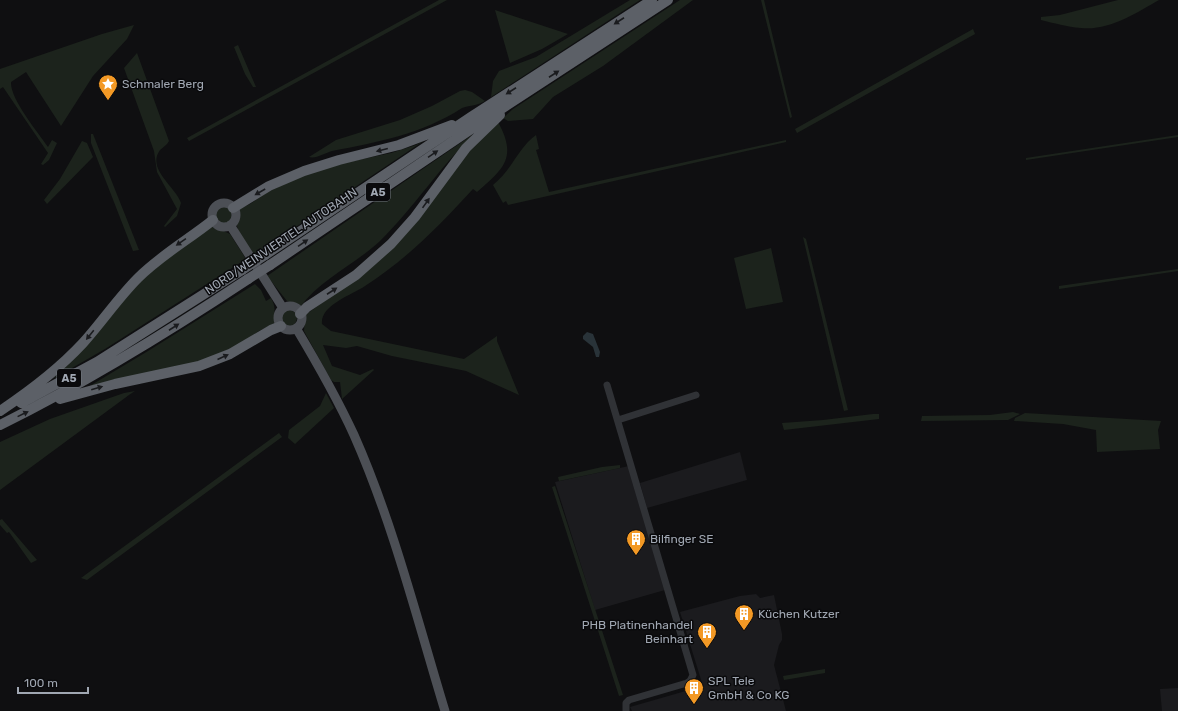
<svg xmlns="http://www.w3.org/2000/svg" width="1178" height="711" viewBox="0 0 1178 711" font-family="Rubik,sans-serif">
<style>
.built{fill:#1b1b1e}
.green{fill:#1c231c}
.water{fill:#293339}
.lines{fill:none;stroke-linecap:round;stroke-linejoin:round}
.minor{stroke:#303236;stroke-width:7}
.major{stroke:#4c4f55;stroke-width:9}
.highway{stroke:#5c6067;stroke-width:10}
.highway-bridge{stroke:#5c6067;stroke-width:10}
.oneway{fill:#1a1b1e}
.labels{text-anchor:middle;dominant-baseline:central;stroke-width:3;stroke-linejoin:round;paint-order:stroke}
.shield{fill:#0a0a0c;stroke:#737880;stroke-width:1}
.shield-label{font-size:11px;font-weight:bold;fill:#a0a7b2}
.poi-label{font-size:12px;fill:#a0a7b2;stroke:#0a0a0c;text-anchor:start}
.street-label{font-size:12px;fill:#a0a7b2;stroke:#0a0a0c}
</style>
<rect width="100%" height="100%" fill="#0f0f11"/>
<path class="built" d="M 740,452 L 747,480 L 647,508 L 640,483 Z
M 629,466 L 665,590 L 595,610 L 555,482 Z
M 756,594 L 760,598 L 774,595 L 782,634 L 782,640 L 779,645 L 774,665 L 786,711 L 632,711 L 630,707 L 703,686 L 680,612 L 740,596 Z
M 1178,688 L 1178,711 L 1162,711 L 1160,689 Z"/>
<path class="green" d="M 439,0 L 447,0 L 189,141 L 187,138 Z
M 630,0 L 640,0 L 491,97 L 493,81 L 499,71 L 536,57 Z
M 680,0 L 693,0 L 603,66 L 553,97 L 533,119 L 508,121 L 503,118 L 513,109 Z
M 761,0 L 764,0 L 792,117 L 790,118 Z
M 1118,0 L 1159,0 C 1136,13 1109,31 1081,28 C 1067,27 1054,23 1041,20 L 1041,17 L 1060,15 Z
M 495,10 L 568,34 L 542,49 L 510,63 Z
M 134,25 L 127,39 L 93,76 L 61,126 L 26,72 L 11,82 C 10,99 38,132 48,147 L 52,140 L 57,143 L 49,160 L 43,165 L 41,164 L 48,153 L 3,87 L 0,89 L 0,69 L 102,34 Z
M 973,29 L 975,34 L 797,133 L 795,129 Z
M 238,45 L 256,87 L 253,87 L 245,74 L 234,47 Z
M 137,53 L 169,141 C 167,145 163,147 160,150 C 146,169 176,187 181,203 L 177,216 L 165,227 L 164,226 L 177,209 L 157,172 L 154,151 L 124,68 Z
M 465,90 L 472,92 L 485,101 C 477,106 471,105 462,108 C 422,134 378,142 332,151 C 325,153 316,159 309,157 L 336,140 L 400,120 L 432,106 L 460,91 Z
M 498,122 C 518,158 503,169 477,192 L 473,189 C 440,225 407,259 365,286 C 352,295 320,305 322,324 L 331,331 L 464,359 L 497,336 L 497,341 L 519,395 L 466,371 L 392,356 L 357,346 L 346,348 L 323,345 L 332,366 L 360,375 L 373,369 L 374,370 L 342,399 L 340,382 L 334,382 L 331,380 L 304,331 L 305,315 L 354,280 L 473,147 Z
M 478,131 C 441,164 415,207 380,241 C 354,265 321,279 300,307 L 287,301 L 267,276 Z
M 91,134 L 93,134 L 139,250 L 133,251 L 91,143 Z
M 536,135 L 539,149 L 536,150 L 549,192 L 786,140 L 786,142 L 508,205 L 506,201 L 503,203 L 493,185 C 512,170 518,148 536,135 Z
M 1178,135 L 1178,137 L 1026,160 L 1026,158 Z
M 425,140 L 254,255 C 248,247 239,236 237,226 C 236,220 240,216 237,210 L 250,204 L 268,192 L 301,176 L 334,165 L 391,153 L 416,145 Z
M 82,141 L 87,143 L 93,157 L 47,204 L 44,200 L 60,179 Z
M216 215a8 8 0 1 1 16 0a8 8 0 1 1-16 0Z
M 213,226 L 230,234 L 246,259 L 105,349 L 53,379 L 142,280 L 178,249 Z
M 803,237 L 806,239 L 848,410 L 844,411 Z
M 771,248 L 783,302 L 746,309 L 734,258 Z
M 1178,269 L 1178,271 L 1059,289 L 1059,286 Z
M 255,284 L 261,290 L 266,301 L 271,298 C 278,311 272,313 275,323 L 259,331 L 239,345 L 198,363 L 88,387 L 148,351 Z
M281 318a8 8 0 1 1 16 0a8 8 0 1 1-16 0Z
M 135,391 L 129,395 L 0,490 L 0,442 L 50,419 L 124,393 Z
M 326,393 L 334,408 L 295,444 L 288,438 L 289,430 L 320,406 Z
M 1013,412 L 1020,414 L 1008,420 L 921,421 L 922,416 L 990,415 Z
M 1025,413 L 1161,421 L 1158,430 L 1160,449 L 1097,452 L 1096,430 L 1063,424 L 1014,421 L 1015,418 Z
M 873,414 L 879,414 L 879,419 L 784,430 L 782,423 L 823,420 Z
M 279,433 L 282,437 L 87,580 L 81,578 Z
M 620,465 L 620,468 L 559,481 L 558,477 L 602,467 Z
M 555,486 L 623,695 L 619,696 L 552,487 Z
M 2,519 L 37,560 L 31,563 L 9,532 L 7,533 L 0,525 L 0,520 Z
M 825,669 L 825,673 L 784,680 L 783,676 Z"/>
<path class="water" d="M 587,332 L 593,334 L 600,352 L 599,357 L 596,357 L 593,347 L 583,339 L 583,336 Z"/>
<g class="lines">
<path class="minor" d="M 607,385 L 693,675 L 690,681 L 687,683 L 629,700 L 626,703 L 626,711
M 618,420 L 696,395"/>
<path class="major" d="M212 215a12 12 0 1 1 24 0a12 12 0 1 1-24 0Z
M 230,225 L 283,308
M278 318a12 12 0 1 1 24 0a12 12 0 1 1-24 0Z
M 296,328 C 317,363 337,398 354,435 C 393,523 417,619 445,711"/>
<path class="highway" d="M 233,208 L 269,186 L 304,171 L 339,160 L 399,145 L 452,125
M 265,255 L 471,117 L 652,0
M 270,265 L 486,119 L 668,0
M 300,314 L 307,307 L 356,275 L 391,244 L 415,217 L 466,148 L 500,115
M 60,399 L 115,384 L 199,366 L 230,354 L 271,330 L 281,326
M 21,403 L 97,362 L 242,270
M 0,411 C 30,391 58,370 83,343 C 102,322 118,298 138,278 C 161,255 188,240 213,220
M 0,425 C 87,382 168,332 248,279"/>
<path class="highway-bridge" d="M 242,270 L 265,255
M 248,279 L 270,265"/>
</g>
<defs><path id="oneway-solid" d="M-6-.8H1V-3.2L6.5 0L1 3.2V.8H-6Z"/></defs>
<g class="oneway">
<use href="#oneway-solid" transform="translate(619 21) rotate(147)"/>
<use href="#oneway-solid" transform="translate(554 74) rotate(-33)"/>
<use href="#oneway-solid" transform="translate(511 91) rotate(147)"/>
<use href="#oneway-solid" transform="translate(382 150) rotate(166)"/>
<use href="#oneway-solid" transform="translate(433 154) rotate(-34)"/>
<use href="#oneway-solid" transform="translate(260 192) rotate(150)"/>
<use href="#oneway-solid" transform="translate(426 203) rotate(-55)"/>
<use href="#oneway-solid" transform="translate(181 242) rotate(145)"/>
<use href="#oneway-solid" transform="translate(303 243) rotate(-34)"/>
<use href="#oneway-solid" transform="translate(332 291) rotate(-33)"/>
<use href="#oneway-solid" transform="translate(174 327) rotate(-33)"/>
<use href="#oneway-solid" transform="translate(90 335) rotate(129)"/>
<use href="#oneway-solid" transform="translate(223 357) rotate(-24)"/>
<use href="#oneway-solid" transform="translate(97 388) rotate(-16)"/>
<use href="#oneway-solid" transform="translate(23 414) rotate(-26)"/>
</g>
<defs>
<g id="sight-pin" transform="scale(1)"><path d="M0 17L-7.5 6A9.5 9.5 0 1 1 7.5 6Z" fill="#f39925" stroke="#0a0a0c"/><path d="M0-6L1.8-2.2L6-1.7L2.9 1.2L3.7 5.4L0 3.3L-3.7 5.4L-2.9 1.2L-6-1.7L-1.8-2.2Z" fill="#fff"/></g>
<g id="building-pin" transform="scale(1)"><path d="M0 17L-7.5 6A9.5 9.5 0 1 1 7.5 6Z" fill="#f39925" stroke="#0a0a0c"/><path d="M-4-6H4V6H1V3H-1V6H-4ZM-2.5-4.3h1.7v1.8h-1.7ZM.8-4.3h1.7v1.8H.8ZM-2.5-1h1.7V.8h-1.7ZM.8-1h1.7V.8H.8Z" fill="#fff"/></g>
</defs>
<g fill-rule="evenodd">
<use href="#sight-pin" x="108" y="84"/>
<use href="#building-pin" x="636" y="539"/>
<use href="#building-pin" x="744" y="614"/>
<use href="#building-pin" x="707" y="632"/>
<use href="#building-pin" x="694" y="688"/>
</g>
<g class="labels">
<g class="shield">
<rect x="366" y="183" width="24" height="18" rx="3"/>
<rect x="57" y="369" width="24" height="18" rx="3"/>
</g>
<g class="shield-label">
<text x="378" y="192">A5</text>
<text x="69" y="378">A5</text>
</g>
<g class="poi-label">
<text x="122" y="84">Schmaler Berg</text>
<text x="650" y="539">Bilfinger SE</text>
<text x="758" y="614">Küchen Kutzer</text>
<text x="693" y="625" text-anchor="end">PHB Platinenhandel<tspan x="693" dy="14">Beinhart</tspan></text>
<text x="708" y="681">SPL Tele<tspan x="708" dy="14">GmbH &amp; Co KG</tspan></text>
</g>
<g class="street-label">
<text transform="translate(281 241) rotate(-34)">NORD/WEINVIERTEL AUTOBAHN</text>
</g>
</g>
<path d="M18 687v6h70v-6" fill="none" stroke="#a0a7b2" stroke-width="2"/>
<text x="24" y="687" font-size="12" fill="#a0a7b2" stroke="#0a0a0c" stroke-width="3" paint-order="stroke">100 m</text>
</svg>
